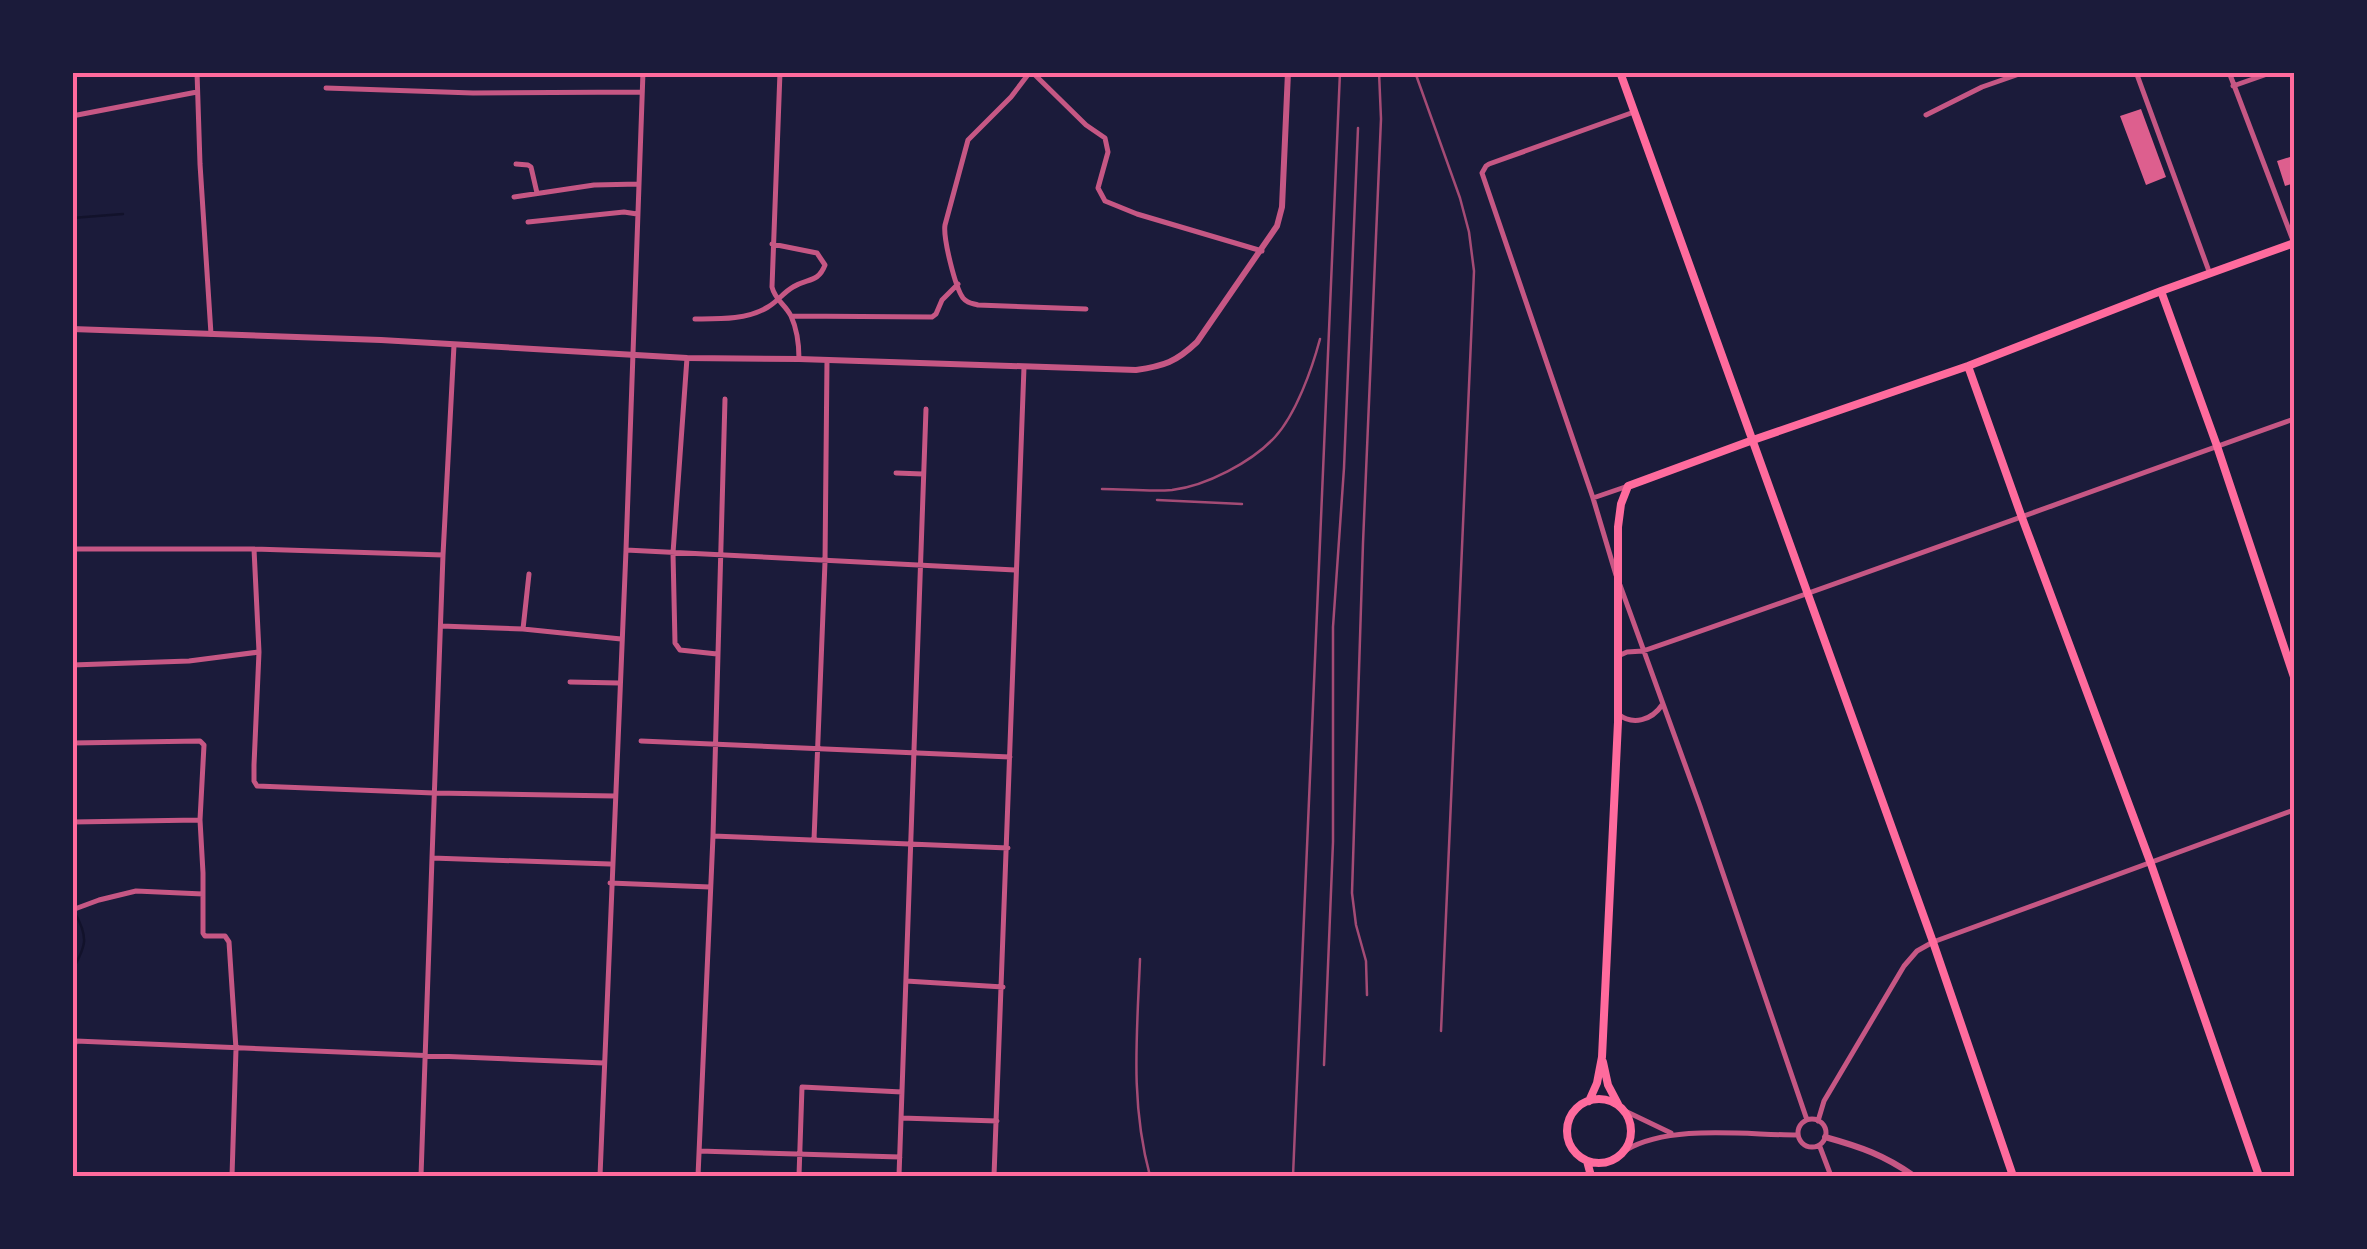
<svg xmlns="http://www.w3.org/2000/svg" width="2367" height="1249" viewBox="0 0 2367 1249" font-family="Rubik,sans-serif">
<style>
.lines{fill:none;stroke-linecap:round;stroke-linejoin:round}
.stream{stroke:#12122b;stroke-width:2.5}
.building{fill:#dd5f8e}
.minor{stroke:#c65784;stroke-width:5}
.tertiary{stroke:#c65784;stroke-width:6}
.secondary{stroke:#ff6b9d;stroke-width:8}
.rail{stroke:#a44b75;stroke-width:2.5}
.neatline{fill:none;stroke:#ff6b9d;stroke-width:4}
</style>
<rect width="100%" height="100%" fill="#1b1b3a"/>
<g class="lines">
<path class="stream" d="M 72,218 L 123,214
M 72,971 C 86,946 89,938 75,913"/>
</g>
<path class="building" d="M 2141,109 L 2166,177 L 2146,185 L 2120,116 Z
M 2290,157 L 2291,160 L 2294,159 L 2294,183 L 2285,186 L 2277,161 Z"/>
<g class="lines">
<path class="minor" d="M 197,72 L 200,164 L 211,334
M 780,72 L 772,287 C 775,300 785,304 791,316 C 797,329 799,344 799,359
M 1030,72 L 1011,97 L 968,140 L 945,225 C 943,238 955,287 963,298 C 967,303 971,303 978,305 L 1086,309
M 1032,72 L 1086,125 L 1105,138 L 1108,152 L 1098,188 L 1105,201 L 1137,214 L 1262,251
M 2136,72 L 2210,274
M 2229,72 L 2294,243
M 2233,86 L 2273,72
M 326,88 L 473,93 L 642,92
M 1926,115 L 1982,87 L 2025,72
M 72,116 L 197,92
M 516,164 L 528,165 L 531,167 L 537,193
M 514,197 L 594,185 L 639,184
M 528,222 L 624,212 L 637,214
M 791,316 L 932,317 L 936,314 L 942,300 L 958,284
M 695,319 C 719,319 747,320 768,307 C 777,302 784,292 793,287 C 808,278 818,283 825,265 L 817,253 L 772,244
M 454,345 L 443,555 L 432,858 L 610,864
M 687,358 L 673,553 L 675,643 L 680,650 L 717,654
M 896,473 L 923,474
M 1593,498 L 1628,486
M 72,549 L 254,549 L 443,555
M 254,549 L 259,652 L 254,765 L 254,781 L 257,786 L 434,793 L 615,796
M 626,550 L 1015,570
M 1616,575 L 1593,498 L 1482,173 L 1486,166 L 1489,164 L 1634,112
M 1620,585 L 1700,806 L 1807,1120
M 441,626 L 523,629 L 621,639
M 523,629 L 529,574
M 1618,656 L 1627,652 L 1643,651 C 1861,576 2077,496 2294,419
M 72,665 L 189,661 L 259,652
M 570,682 L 619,683
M 1618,714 C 1633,726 1652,720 1662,705
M 641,741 L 1010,757
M 72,743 L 200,741 L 204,745 L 200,820 L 203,873 L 203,933 L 205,936 L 225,936 L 229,942 L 236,1049 L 232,1176
M 72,822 L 199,820
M 713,836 L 1008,848
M 814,840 L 825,562 L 827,360
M 610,883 L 710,887
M 72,910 L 99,900 L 136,891 L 203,894
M 906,981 L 1003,987
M 72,1050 L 76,1041 L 604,1063
M 1623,1110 L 1671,1133
M 901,1118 L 997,1121
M1798 1133a14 14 0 1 1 28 0a14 14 0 1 1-28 0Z
M 1818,1121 L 1824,1101 L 1904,966 L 1917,951 L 1933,942 L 2294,810
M 1820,1147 L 1831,1176
M 1626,1150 C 1671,1124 1745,1135 1797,1135
M 699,1151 L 900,1157
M 421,1176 L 432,858
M 600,1176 L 626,550 L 643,72
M 698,1176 L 713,836 L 725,399
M 799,1176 L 802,1087 L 902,1092
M 899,1176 L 926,409
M 994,1176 L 1024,367"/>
<path class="tertiary" d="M 72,329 L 381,340 L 687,358 L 799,359 L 1136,370 C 1164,366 1176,362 1197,342 L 1277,226 L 1282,207 L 1288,72
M 1825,1137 C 1861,1147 1884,1155 1914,1176"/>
<path class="secondary" d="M 1620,72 L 1933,942 L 2013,1176
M 2161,291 L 2217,446 L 2294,677
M 1968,366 L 2021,515 L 2151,864 L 2259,1176
M 1603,1062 L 1608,1085 L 1618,1104
M1567 1131a32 32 0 1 1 64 0a32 32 0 1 1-64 0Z
M 1589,1101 L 1597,1083 L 1602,1057 L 1618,722 L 1618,527 L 1621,504 L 1628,486 L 1753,440 L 1968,366 L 2161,291 L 2294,243
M 1587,1161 L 1591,1176"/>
<path class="rail" d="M 1415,72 L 1460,198 L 1469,232 L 1474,271 L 1441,1031
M 1102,489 C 1125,489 1150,492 1172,490 C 1206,486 1252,462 1275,437 C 1296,414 1312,369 1320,339
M 1157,500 L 1242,504
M 1140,959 C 1137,1035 1130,1102 1150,1176
M 1367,995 L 1366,961 L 1356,925 L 1352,893 L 1363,543 L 1381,119 L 1379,72
M 1324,1065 L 1333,842 L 1333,627 L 1344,468 L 1358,128
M 1293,1176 L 1340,72"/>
</g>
<rect width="2367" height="1249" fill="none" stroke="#1b1b3a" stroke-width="150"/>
<rect x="75" y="75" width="2217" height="1099" class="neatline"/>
</svg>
